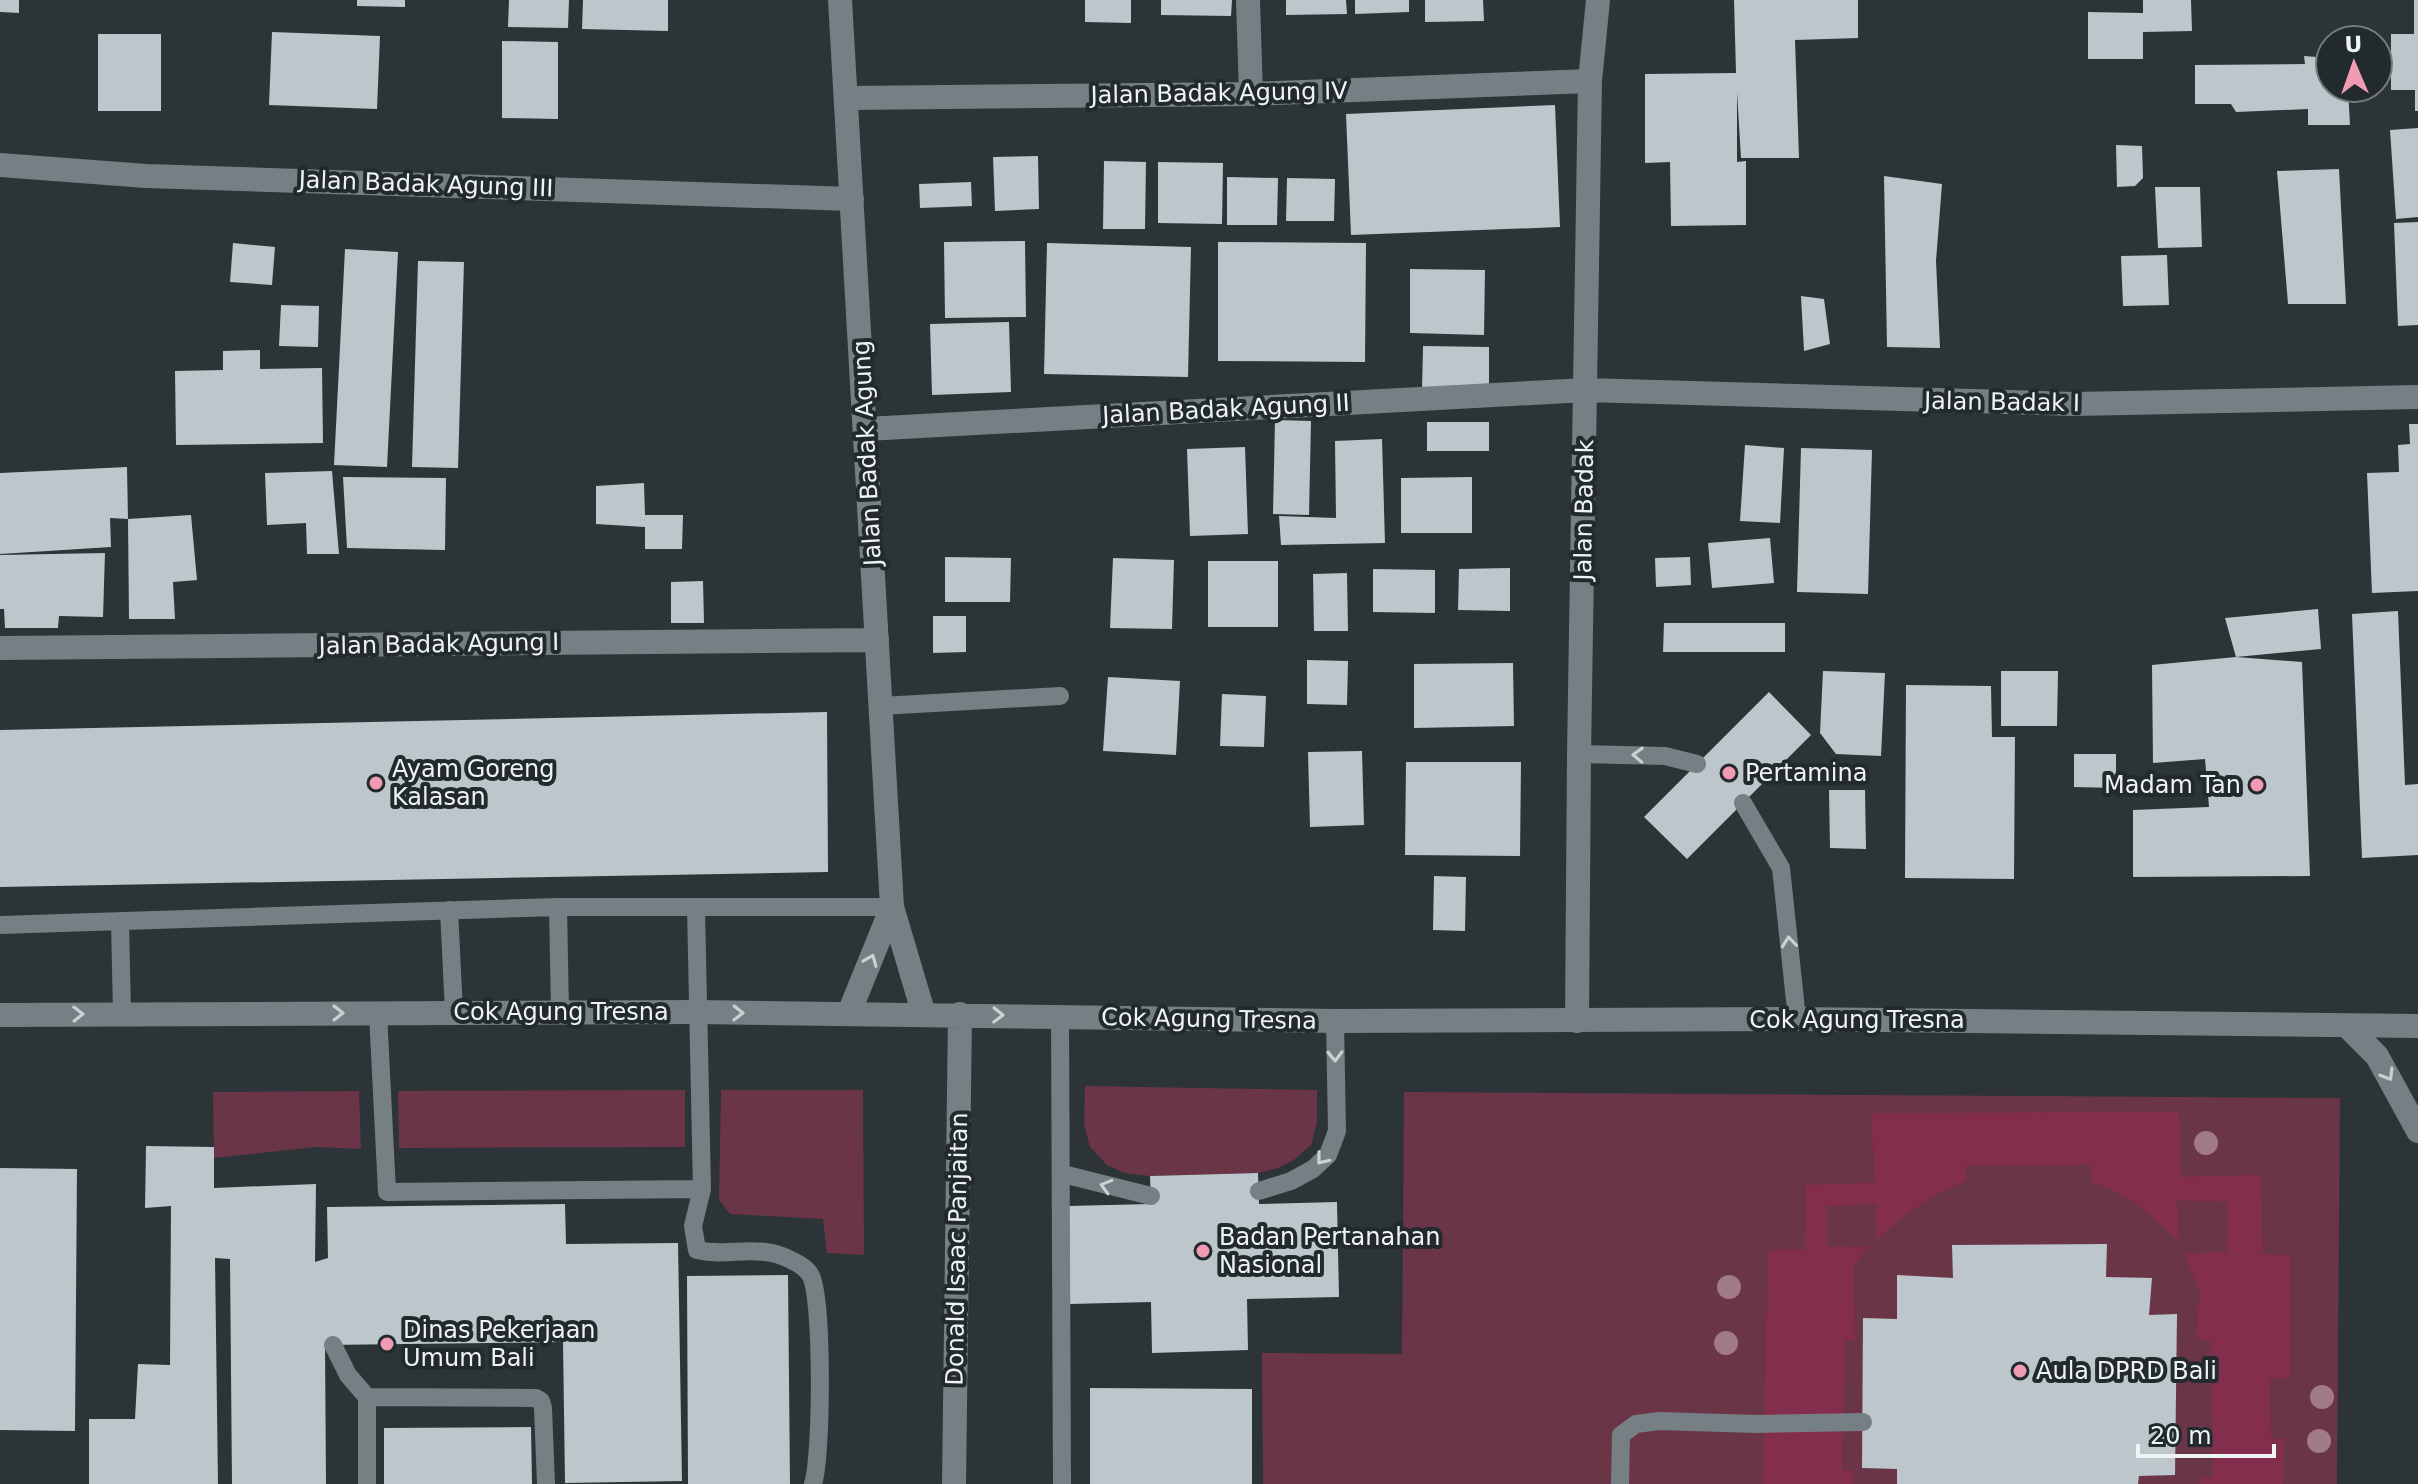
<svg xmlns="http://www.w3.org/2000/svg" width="2418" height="1484" viewBox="0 0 2418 1484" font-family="'DejaVu Sans',sans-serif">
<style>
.green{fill:#6a3546}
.water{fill:#842e4d}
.building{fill:#bdc6cb}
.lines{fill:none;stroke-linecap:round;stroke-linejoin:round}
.lane{stroke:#767f83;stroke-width:18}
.street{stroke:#767f83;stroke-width:24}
.secondary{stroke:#767f83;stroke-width:24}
.tree{fill:#a07a87}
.oneway{stroke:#cad0d4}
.poi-dot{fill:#f19ab3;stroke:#222a2d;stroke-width:3}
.labels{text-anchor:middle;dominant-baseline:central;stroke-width:8;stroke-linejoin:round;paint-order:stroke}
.street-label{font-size:24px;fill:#eef3f6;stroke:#222a2d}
.poi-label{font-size:24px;fill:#eef3f6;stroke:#222a2d;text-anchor:start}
</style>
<rect width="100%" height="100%" fill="#2c3437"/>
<path class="green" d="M 1085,1086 L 1317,1090 L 1317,1122 L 1311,1145 L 1295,1159 L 1278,1168 L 1258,1173 L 1150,1176 L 1124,1173 L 1107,1165 L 1090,1147 L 1084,1124 Z
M 685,1090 L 685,1147 L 399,1148 L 398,1091 Z
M 721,1090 L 863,1090 L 864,1255 L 827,1253 L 823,1219 L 730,1214 L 719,1200 Z
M 359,1091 L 361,1149 L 316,1147 L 214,1158 L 213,1092 Z
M 1404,1092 L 2340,1098 L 2337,1484 L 1263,1484 L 1262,1353 L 1402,1354 Z"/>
<path class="water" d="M 2179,1112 L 2180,1177 L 2261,1175 L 2263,1254 L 2290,1255 L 2290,1377 L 2270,1379 L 2271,1439 L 2284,1439 L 2283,1484 L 2199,1484 L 2199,1477 L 2213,1478 L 2211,1341 L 2196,1339 L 2200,1291 L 2183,1254 L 2227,1252 L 2228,1202 L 2177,1200 L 2179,1242 C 2150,1214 2130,1195 2092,1182 L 2091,1165 L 1966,1165 L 1966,1181 C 1928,1196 1906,1213 1876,1240 L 1876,1204 L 1827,1206 L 1827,1246 L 1867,1247 L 1854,1267 L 1855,1339 L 1845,1340 L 1842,1471 L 1853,1470 L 1853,1484 L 1763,1484 L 1768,1250 L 1805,1249 L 1806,1185 L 1875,1183 L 1871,1113 Z"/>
<path class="building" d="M 0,0 L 19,0 L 19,13 L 0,12 Z
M 357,0 L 405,0 L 405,7 L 357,6 Z
M 509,0 L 569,0 L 568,28 L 508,27 Z
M 583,0 L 668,0 L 668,31 L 582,29 Z
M 1085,0 L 1131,0 L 1131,23 L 1085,22 Z
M 1161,0 L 1232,0 L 1231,16 L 1161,15 Z
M 1286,0 L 1346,0 L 1347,14 L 1286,15 Z
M 1355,0 L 1409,0 L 1409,12 L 1355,14 Z
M 1425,0 L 1483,0 L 1484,21 L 1425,22 Z
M 1734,0 L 1858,0 L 1858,38 L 1795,40 L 1799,158 L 1741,158 L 1737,92 L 1737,162 L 1746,161 L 1746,225 L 1671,226 L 1670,162 L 1645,163 L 1645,74 L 1736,73 Z
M 2143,0 L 2191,0 L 2192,31 L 2143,32 L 2143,59 L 2088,59 L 2088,12 L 2143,13 Z
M 2414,0 L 2418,0 L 2418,111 L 2415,111 L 2415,90 L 2391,90 L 2391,34 L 2414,34 Z
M 272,32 L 380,36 L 377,109 L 269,105 Z
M 98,34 L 161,34 L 161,111 L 98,111 Z
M 502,41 L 558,42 L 558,119 L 502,118 Z
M 2304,56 L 2330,58 L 2330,88 L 2348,88 L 2350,125 L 2308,125 L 2308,109 L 2236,112 L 2231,104 L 2195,104 L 2195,65 L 2305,64 Z
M 1555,105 L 1560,227 L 1351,235 L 1346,114 Z
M 2418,128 L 2418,217 L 2396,219 L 2390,130 Z
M 2116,145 L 2142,146 L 2143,178 L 2135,186 L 2117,187 Z
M 1038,156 L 1039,209 L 995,211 L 993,157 Z
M 1104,161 L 1146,162 L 1145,229 L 1103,229 Z
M 1158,162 L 1223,163 L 1222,224 L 1158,223 Z
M 2339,169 L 2346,304 L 2288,304 L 2277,171 Z
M 1884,176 L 1942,184 L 1936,261 L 1940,348 L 1887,347 Z
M 1227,177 L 1278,178 L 1277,225 L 1227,225 Z
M 1287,178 L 1335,179 L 1334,221 L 1286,221 Z
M 971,182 L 972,206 L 920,208 L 919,184 Z
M 2155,187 L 2200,187 L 2202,247 L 2158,248 Z
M 2418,222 L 2418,325 L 2398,326 L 2394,223 Z
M 1025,241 L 1026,317 L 945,318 L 944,242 Z
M 1218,242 L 1366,243 L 1365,362 L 1218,361 Z
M 233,243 L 275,247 L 272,285 L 230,282 Z
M 1047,243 L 1191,247 L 1188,377 L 1044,374 Z
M 345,249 L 398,252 L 387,467 L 334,465 Z
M 2167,255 L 2169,305 L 2123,306 L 2121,256 Z
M 418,261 L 464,262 L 458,468 L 412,467 Z
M 1410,269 L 1485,270 L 1484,335 L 1410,333 Z
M 1801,296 L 1824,299 L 1830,344 L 1804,351 Z
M 281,305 L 319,306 L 318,347 L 279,346 Z
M 1009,322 L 1011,392 L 932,395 L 930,324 Z
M 1423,346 L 1489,347 L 1489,392 L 1422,391 Z
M 260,350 L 260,369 L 322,368 L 323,443 L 176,445 L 175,371 L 223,370 L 223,351 Z
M 1275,420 L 1311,421 L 1309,515 L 1273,514 Z
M 1427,422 L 1489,422 L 1489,451 L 1427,451 Z
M 2409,424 L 2418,424 L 2418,591 L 2372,593 L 2367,473 L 2399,472 L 2398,445 L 2410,444 Z
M 1382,439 L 1385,543 L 1281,545 L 1279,516 L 1336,518 L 1335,441 Z
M 1745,445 L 1784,448 L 1780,523 L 1740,521 Z
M 1245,447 L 1248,534 L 1190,536 L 1187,449 Z
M 1801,448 L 1872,450 L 1868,594 L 1797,592 Z
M 127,467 L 128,519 L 191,515 L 197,580 L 173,582 L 175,619 L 129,619 L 128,519 L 110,518 L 111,547 L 0,554 L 0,473 Z
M 332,471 L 339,554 L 307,554 L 306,523 L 267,525 L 265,473 Z
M 343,477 L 446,478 L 445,550 L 347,548 Z
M 1472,477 L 1472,533 L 1401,533 L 1401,478 Z
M 644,483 L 645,515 L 683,515 L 682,549 L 645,549 L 645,527 L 596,524 L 596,486 Z
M 1770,538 L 1774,583 L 1712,588 L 1708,543 Z
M 105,553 L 103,617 L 59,616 L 58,628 L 5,628 L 4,609 L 0,609 L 0,555 Z
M 945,557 L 1011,558 L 1010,602 L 945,602 Z
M 1690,557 L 1691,585 L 1656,587 L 1655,558 Z
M 1113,558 L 1174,560 L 1172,629 L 1110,628 Z
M 1208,561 L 1278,561 L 1278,627 L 1208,627 Z
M 1510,568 L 1510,611 L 1458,610 L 1459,569 Z
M 1373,569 L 1435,570 L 1435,613 L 1373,612 Z
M 1347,573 L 1348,631 L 1314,631 L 1313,574 Z
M 703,581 L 704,623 L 671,623 L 671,582 Z
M 2318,609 L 2321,649 L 2236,657 L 2225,618 Z
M 2398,611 L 2405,785 L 2418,784 L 2418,855 L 2362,858 L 2352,614 Z
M 933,616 L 966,616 L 966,652 L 933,653 Z
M 1664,623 L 1785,623 L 1785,652 L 1663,652 Z
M 2236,657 L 2302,662 L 2310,876 L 2133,877 L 2133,810 L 2209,807 L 2205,759 L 2153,763 L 2152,665 Z
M 1307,660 L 1348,661 L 1347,705 L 1307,704 Z
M 1513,663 L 1514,726 L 1414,728 L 1414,664 Z
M 1823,671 L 1885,673 L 1881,756 L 1836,754 L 1820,733 Z
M 2001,671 L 2058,671 L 2057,726 L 2001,726 Z
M 1108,677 L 1180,681 L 1176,755 L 1103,751 Z
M 1906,685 L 1991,686 L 1992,737 L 2015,737 L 2014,879 L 1905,878 Z
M 1769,692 L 1811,735 L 1687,859 L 1644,817 Z
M 1222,694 L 1266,696 L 1264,747 L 1220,746 Z
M 827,712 L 828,872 L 0,887 L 0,730 Z
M 1362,751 L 1364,825 L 1310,827 L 1308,752 Z
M 2074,754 L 2116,754 L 2116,788 L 2074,787 Z
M 1406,762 L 1521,762 L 1520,856 L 1405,855 Z
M 1829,790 L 1865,790 L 1866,849 L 1830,848 Z
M 1434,876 L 1466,877 L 1465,931 L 1433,930 Z
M 146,1146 L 214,1147 L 214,1188 L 316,1184 L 315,1262 L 328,1258 L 327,1207 L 565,1204 L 566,1244 L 678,1243 L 682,1481 L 565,1483 L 563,1342 L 325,1345 L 326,1484 L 232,1484 L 230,1259 L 215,1258 L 218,1484 L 89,1484 L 89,1419 L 135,1419 L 138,1364 L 170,1365 L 171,1206 L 145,1208 Z
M 0,1168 L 77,1169 L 75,1431 L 0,1430 Z
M 1258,1173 L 1259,1204 L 1337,1202 L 1339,1297 L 1247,1299 L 1248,1350 L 1152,1353 L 1151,1302 L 1070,1304 L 1067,1206 L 1151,1204 L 1150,1176 Z
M 2107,1244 L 2106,1277 L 2152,1278 L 2149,1315 L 2177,1314 L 2175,1475 L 2139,1476 L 2138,1484 L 1897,1484 L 1897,1469 L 1862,1468 L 1863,1318 L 1897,1319 L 1897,1275 L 1953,1278 L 1952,1245 Z
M 788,1275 L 790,1484 L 688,1484 L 687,1276 Z
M 1090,1388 L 1252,1389 L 1252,1484 L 1090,1484 Z
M 531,1427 L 532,1484 L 384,1484 L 384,1428 Z"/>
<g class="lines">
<path class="lane" d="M 881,706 L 1060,696
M 1579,754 L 1665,756 L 1697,764
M 1743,803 L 1781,868 L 1797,1019
M 558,907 L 560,1012
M 449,910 L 454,1012
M 120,922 L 122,1014
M 0,925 L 558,907 L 892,907
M 378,1013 L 387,1192 L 702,1189 L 696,908
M 1060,1017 L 1062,1484
M 1063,1174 L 1151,1196
M 702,1189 L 693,1226 L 697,1250 C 729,1258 759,1242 793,1261 C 800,1264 808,1270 811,1276 C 823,1302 822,1456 813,1484
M 1259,1191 L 1291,1181 L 1313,1169 L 1328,1155 L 1337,1131 L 1335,1021
M 333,1345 L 348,1375 L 367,1397 L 367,1484
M 367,1397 L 536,1398 L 541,1401 L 543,1408 L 546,1484
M 1620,1484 L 1621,1435 L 1636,1424 L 1659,1421 L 1757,1424 L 1863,1422"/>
<path class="street" d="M 840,0 L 892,907 L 924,1015
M 1248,0 L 1251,94
M 848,98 L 1251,94 L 1590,81
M 0,165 L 146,176 L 852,199
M 866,429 L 1586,390 L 2074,404 L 2418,397
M 0,648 L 877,640
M 849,1013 L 892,907
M 1577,1021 L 1579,754 L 1590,81 L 1598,0
M 2347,1026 L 2377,1056 L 2418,1131"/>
<path class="secondary" d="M 0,1015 L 698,1012 L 1335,1021 L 1797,1019 L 2418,1026
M 954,1484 L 960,1014"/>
</g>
<g class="tree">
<circle cx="2206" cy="1143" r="12"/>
<circle cx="1729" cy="1287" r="12"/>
<circle cx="1726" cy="1343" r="12"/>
<circle cx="2322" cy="1397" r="12"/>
<circle cx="2319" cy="1441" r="12"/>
</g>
<defs><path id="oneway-chevron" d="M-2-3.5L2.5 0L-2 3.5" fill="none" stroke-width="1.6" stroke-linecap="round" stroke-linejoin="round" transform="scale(2)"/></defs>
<g class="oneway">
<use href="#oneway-chevron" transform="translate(1638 755) rotate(-178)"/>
<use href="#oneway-chevron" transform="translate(1789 942) rotate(-96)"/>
<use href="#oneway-chevron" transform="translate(871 960) rotate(-68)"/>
<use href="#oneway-chevron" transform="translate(338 1013)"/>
<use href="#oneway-chevron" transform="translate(738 1013) rotate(1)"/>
<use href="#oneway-chevron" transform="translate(78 1014) rotate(-1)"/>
<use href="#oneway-chevron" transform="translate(998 1015) rotate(1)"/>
<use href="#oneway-chevron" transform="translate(1335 1056) rotate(89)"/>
<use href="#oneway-chevron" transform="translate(2388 1075) rotate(59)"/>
<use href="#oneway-chevron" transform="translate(1322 1159) rotate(129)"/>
<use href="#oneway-chevron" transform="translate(1106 1186) rotate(-164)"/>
</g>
<g class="poi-dot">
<circle cx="1729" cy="773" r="8"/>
<circle cx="376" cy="783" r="8"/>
<circle cx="2257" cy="785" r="8"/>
<circle cx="1203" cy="1251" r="8"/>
<circle cx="387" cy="1344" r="8"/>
<circle cx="2020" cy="1371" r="8"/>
</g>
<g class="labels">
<g class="street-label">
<text transform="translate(1219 93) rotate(-1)">Jalan Badak Agung IV</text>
<text transform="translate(426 184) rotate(2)">Jalan Badak Agung III</text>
<text transform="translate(2002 402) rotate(1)">Jalan Badak I</text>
<text transform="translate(1226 409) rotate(-3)">Jalan Badak Agung II</text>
<text transform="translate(867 453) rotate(-93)">Jalan Badak Agung</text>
<text transform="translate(1584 510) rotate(-89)">Jalan Badak</text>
<text transform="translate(439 644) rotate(-1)">Jalan Badak Agung I</text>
<text x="561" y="1012">Cok Agung Tresna</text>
<text transform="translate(1209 1019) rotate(1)">Cok Agung Tresna</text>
<text x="1857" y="1020">Cok Agung Tresna</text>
<text transform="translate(957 1249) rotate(-89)">Donald Isaac Panjaitan</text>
</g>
<g class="poi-label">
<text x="392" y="769">Ayam Goreng<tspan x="392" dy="28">Kalasan</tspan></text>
<text x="1745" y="773">Pertamina</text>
<text x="2241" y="785" text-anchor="end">Madam Tan</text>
<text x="1219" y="1237">Badan Pertanahan<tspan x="1219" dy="28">Nasional</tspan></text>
<text x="403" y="1330">Dinas Pekerjaan<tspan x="403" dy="28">Umum Bali</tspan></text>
<text x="2036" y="1371">Aula DPRD Bali</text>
</g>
</g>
<g transform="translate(2354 64) rotate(358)"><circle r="38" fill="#222a2d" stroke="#747a7d" stroke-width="2"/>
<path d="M0-6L14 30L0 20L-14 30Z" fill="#f19ab3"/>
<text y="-12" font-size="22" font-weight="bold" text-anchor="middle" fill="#eef3f6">U</text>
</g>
<path d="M2138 1444v12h136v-12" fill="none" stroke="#eef3f6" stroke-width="4"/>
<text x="2150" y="1444" font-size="24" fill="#eef3f6" stroke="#222a2d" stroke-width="6" paint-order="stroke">20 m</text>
</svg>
